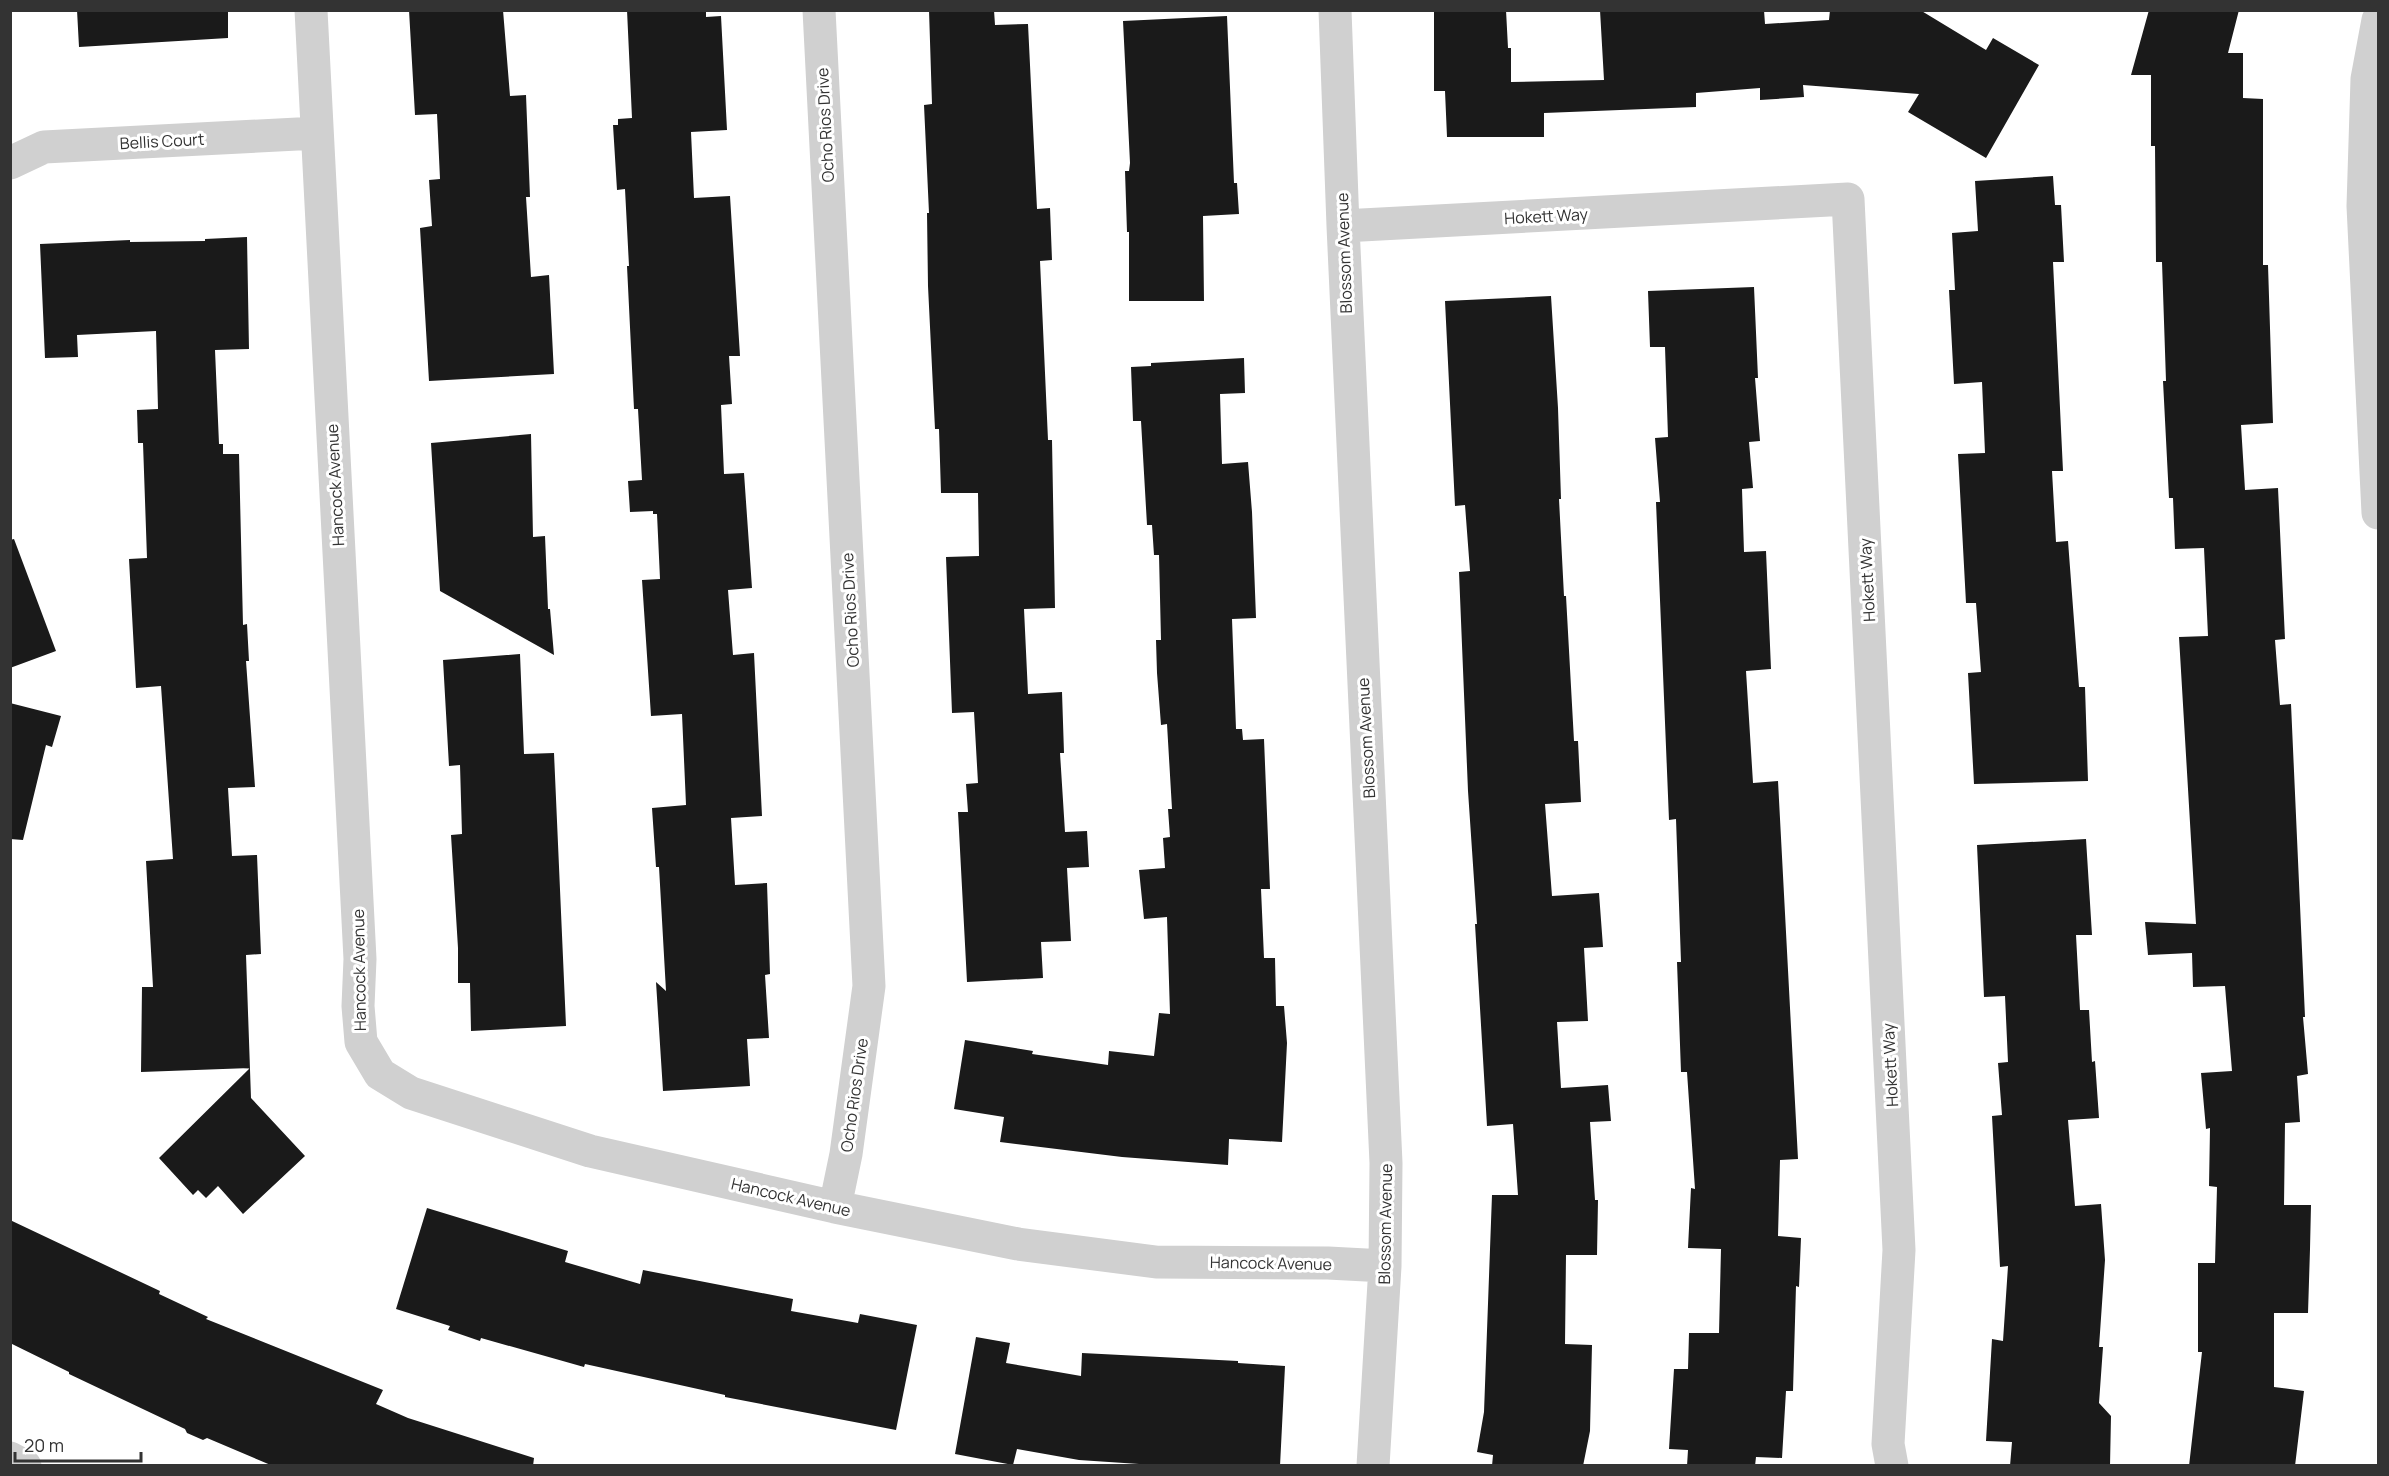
<svg xmlns="http://www.w3.org/2000/svg" width="2389" height="1476" viewBox="0 0 2389 1476" font-family="Manrope,sans-serif">
<style>
.building{fill:#1a1a1a}
.lines{fill:none;stroke-linecap:round;stroke-linejoin:round}
.minor{stroke:#d0d0d0;stroke-width:33}
.labels{text-anchor:middle;dominant-baseline:central;stroke-width:6;stroke-linejoin:round;paint-order:stroke}
.street-label{font-size:16px;fill:#333;stroke:#fff}
</style>
<rect width="100%" height="100%" fill="#fff"/>
<path class="building" d="M 77,10 L 228,10 L 228,38 L 79,47 Z
M 409,10 L 503,10 L 510,96 L 526,95 L 530,197 L 526,197 L 531,277 L 549,275 L 554,374 L 429,381 L 420,228 L 432,226 L 429,180 L 440,179 L 437,114 L 415,115 Z
M 627,10 L 706,10 L 706,17 L 721,16 L 727,130 L 691,132 L 694,198 L 730,196 L 740,356 L 729,356 L 732,404 L 721,405 L 724,474 L 744,473 L 752,588 L 728,590 L 733,655 L 754,653 L 762,816 L 731,818 L 735,885 L 767,883 L 770,974 L 765,975 L 769,1038 L 747,1039 L 750,1086 L 663,1091 L 656,982 L 666,991 L 659,867 L 656,867 L 652,808 L 686,805 L 682,714 L 651,716 L 642,580 L 660,579 L 657,514 L 653,514 L 653,511 L 630,512 L 628,481 L 642,480 L 638,409 L 634,409 L 627,266 L 629,266 L 625,189 L 617,190 L 613,125 L 618,125 L 618,119 L 632,118 Z
M 929,10 L 994,10 L 995,25 L 1028,24 L 1037,209 L 1050,208 L 1052,260 L 1040,261 L 1048,440 L 1052,440 L 1055,608 L 1024,609 L 1028,694 L 1062,692 L 1064,753 L 1060,753 L 1065,832 L 1087,831 L 1089,867 L 1067,868 L 1071,941 L 1041,942 L 1043,978 L 967,982 L 958,812 L 968,812 L 966,784 L 978,783 L 974,712 L 952,713 L 946,557 L 979,556 L 978,493 L 941,493 L 939,429 L 935,429 L 928,286 L 927,213 L 929,213 L 924,105 L 932,104 Z
M 1434,10 L 1506,10 L 1508,48 L 1511,48 L 1511,82 L 1604,80 L 1600,10 L 1764,10 L 1765,24 L 1829,20 L 1830,10 L 1920,10 L 1986,50 L 1993,38 L 2039,65 L 1986,158 L 1908,112 L 1919,94 L 1803,85 L 1804,97 L 1760,100 L 1760,88 L 1696,93 L 1696,107 L 1544,113 L 1544,137 L 1447,137 L 1445,91 L 1434,91 Z
M 2149,10 L 2239,10 L 2228,53 L 2243,53 L 2243,98 L 2263,99 L 2263,265 L 2268,265 L 2273,423 L 2241,425 L 2245,490 L 2278,488 L 2285,639 L 2275,640 L 2280,705 L 2291,704 L 2305,1017 L 2303,1017 L 2308,1074 L 2297,1076 L 2300,1122 L 2285,1123 L 2284,1205 L 2311,1205 L 2310,1249 L 2308,1313 L 2274,1313 L 2274,1387 L 2304,1391 L 2295,1466 L 2189,1466 L 2202,1352 L 2198,1352 L 2198,1263 L 2215,1263 L 2217,1187 L 2209,1186 L 2210,1128 L 2206,1129 L 2201,1073 L 2232,1071 L 2225,986 L 2193,987 L 2192,953 L 2148,955 L 2145,922 L 2196,924 L 2179,637 L 2208,636 L 2204,548 L 2175,549 L 2173,498 L 2169,498 L 2163,381 L 2166,381 L 2162,262 L 2156,262 L 2155,146 L 2151,146 L 2151,75 L 2131,75 Z
M 1227,16 L 1234,183 L 1237,183 L 1239,214 L 1203,216 L 1204,301 L 1129,301 L 1129,232 L 1127,232 L 1125,171 L 1129,171 L 1130,163 L 1123,21 Z
M 2053,176 L 2055,205 L 2061,205 L 2064,262 L 2053,262 L 2063,471 L 2052,471 L 2056,542 L 2068,541 L 2079,687 L 2085,687 L 2088,781 L 1974,784 L 1968,673 L 1981,672 L 1976,603 L 1966,603 L 1958,454 L 1985,453 L 1982,382 L 1954,384 L 1949,290 L 1955,290 L 1952,233 L 1978,231 L 1975,181 Z
M 247,237 L 249,349 L 215,350 L 219,444 L 223,444 L 223,454 L 239,454 L 243,625 L 247,624 L 249,661 L 246,661 L 255,787 L 228,788 L 232,856 L 257,855 L 261,954 L 246,955 L 251,1098 L 305,1156 L 243,1214 L 218,1186 L 206,1198 L 198,1190 L 193,1195 L 159,1158 L 250,1068 L 141,1072 L 142,987 L 153,987 L 146,861 L 173,859 L 161,686 L 136,688 L 129,559 L 147,558 L 143,443 L 138,443 L 137,410 L 158,409 L 156,331 L 77,335 L 78,357 L 45,358 L 40,244 L 130,240 L 130,242 L 205,241 L 205,239 Z
M 1754,287 L 1758,378 L 1755,378 L 1760,441 L 1749,442 L 1753,488 L 1742,489 L 1744,552 L 1766,551 L 1771,669 L 1746,671 L 1753,783 L 1778,781 L 1798,1159 L 1780,1160 L 1778,1236 L 1801,1238 L 1799,1287 L 1796,1286 L 1793,1391 L 1786,1391 L 1782,1458 L 1756,1457 L 1755,1466 L 1687,1466 L 1688,1450 L 1669,1449 L 1674,1369 L 1688,1369 L 1689,1333 L 1719,1333 L 1721,1249 L 1688,1248 L 1691,1188 L 1695,1189 L 1687,1072 L 1681,1072 L 1677,962 L 1681,962 L 1676,819 L 1669,820 L 1656,502 L 1660,502 L 1655,438 L 1668,437 L 1665,347 L 1650,347 L 1648,291 Z
M 1551,296 L 1558,408 L 1561,499 L 1559,499 L 1564,596 L 1566,596 L 1574,741 L 1578,741 L 1581,802 L 1545,804 L 1552,896 L 1599,893 L 1603,947 L 1584,948 L 1588,1021 L 1557,1022 L 1561,1088 L 1608,1085 L 1611,1121 L 1590,1122 L 1595,1200 L 1598,1200 L 1597,1255 L 1566,1255 L 1565,1344 L 1592,1345 L 1590,1431 L 1583,1466 L 1492,1466 L 1493,1455 L 1477,1452 L 1484,1412 L 1492,1195 L 1518,1195 L 1513,1124 L 1487,1126 L 1475,924 L 1477,924 L 1468,791 L 1459,572 L 1470,571 L 1465,505 L 1455,506 L 1445,301 Z
M 1244,358 L 1245,393 L 1220,394 L 1222,464 L 1248,462 L 1252,512 L 1256,618 L 1232,619 L 1236,729 L 1242,729 L 1243,740 L 1264,739 L 1270,889 L 1261,889 L 1264,958 L 1275,958 L 1276,1006 L 1284,1006 L 1287,1043 L 1282,1142 L 1229,1139 L 1228,1165 L 1122,1157 L 1000,1142 L 1004,1117 L 954,1109 L 965,1040 L 1033,1051 L 1032,1054 L 1108,1065 L 1109,1051 L 1154,1056 L 1159,1013 L 1170,1014 L 1167,917 L 1144,919 L 1139,870 L 1165,868 L 1163,838 L 1170,837 L 1168,809 L 1172,809 L 1167,724 L 1161,725 L 1157,673 L 1156,640 L 1161,640 L 1159,555 L 1154,555 L 1152,525 L 1147,525 L 1141,421 L 1133,421 L 1131,367 L 1151,366 L 1151,363 Z
M 531,434 L 533,537 L 545,536 L 548,609 L 550,609 L 554,655 L 440,591 L 431,443 Z
M 14,539 L 56,651 L 10,668 L 10,540 Z
M 520,654 L 524,754 L 554,753 L 566,1026 L 471,1031 L 470,983 L 458,983 L 458,948 L 451,835 L 462,834 L 460,765 L 449,766 L 443,660 Z
M 10,703 L 61,716 L 52,747 L 46,745 L 23,840 L 10,839 Z
M 2086,839 L 2092,935 L 2076,935 L 2080,1010 L 2089,1010 L 2092,1062 L 2095,1061 L 2099,1118 L 2068,1120 L 2075,1206 L 2101,1204 L 2105,1260 L 2099,1347 L 2103,1347 L 2099,1403 L 2111,1416 L 2110,1466 L 2010,1466 L 2012,1442 L 1986,1441 L 1992,1339 L 2003,1341 L 2008,1266 L 2000,1267 L 1992,1116 L 2002,1115 L 1998,1063 L 2008,1062 L 2005,996 L 1984,997 L 1977,845 Z
M 427,1208 L 568,1251 L 565,1262 L 640,1284 L 643,1270 L 793,1299 L 791,1311 L 858,1323 L 860,1314 L 917,1325 L 896,1430 L 725,1397 L 725,1395 L 585,1364 L 584,1367 L 481,1338 L 480,1341 L 448,1330 L 450,1326 L 396,1309 Z
M 10,1220 L 160,1291 L 159,1294 L 208,1317 L 206,1319 L 383,1390 L 376,1404 L 408,1418 L 534,1458 L 533,1466 L 273,1466 L 207,1438 L 203,1440 L 187,1433 L 185,1429 L 69,1374 L 69,1372 L 10,1343 Z
M 976,1337 L 1010,1343 L 1006,1363 L 1081,1376 L 1082,1353 L 1238,1361 L 1238,1363 L 1285,1366 L 1280,1466 L 1169,1466 L 1079,1460 L 1017,1449 L 1013,1465 L 955,1454 Z"/>
<g class="lines">
<path class="minor" d="M 311,10 L 360,959 L 358,1006 L 361,1042 L 380,1074 L 411,1093 L 590,1151 L 835,1207 L 1018,1244 L 1156,1262 L 1328,1263 L 1385,1266
M 819,10 L 869,986 L 846,1154 L 835,1207
M 1335,10 L 1343,226 L 1386,1163 L 1385,1266 L 1373,1466
M 2378,20 L 2367,79 L 2363,206 L 2378,513
M 10,163 L 44,147 L 317,133
M 1343,226 L 1848,199 L 1899,1250 L 1888,1444 L 1892,1466
M 10,1458 L 25,1466"/>
</g>
<g class="labels">
<g class="street-label">
<text transform="translate(825 125) rotate(-93)">Ocho Rios Drive</text>
<text transform="translate(162 141) rotate(-3)">Bellis Court</text>
<text transform="translate(1546 216) rotate(-3)">Hokett Way</text>
<text transform="translate(1344 253) rotate(-92)">Blossom Avenue</text>
<text transform="translate(335 485) rotate(-93)">Hancock Avenue</text>
<text transform="translate(1867 580) rotate(-93)">Hokett Way</text>
<text transform="translate(850 610) rotate(-93)">Ocho Rios Drive</text>
<text transform="translate(1366 738) rotate(-93)">Blossom Avenue</text>
<text transform="translate(359 970) rotate(-91)">Hancock Avenue</text>
<text transform="translate(1890 1065) rotate(-93)">Hokett Way</text>
<text transform="translate(854 1095) rotate(-82)">Ocho Rios Drive</text>
<text transform="translate(791 1197) rotate(13)">Hancock Avenue</text>
<text transform="translate(1385 1224) rotate(-89)">Blossom Avenue</text>
<text transform="translate(1271 1263) rotate(1)">Hancock Avenue</text>
</g>
</g>
<rect width="2389" height="1476" fill="none" stroke="#333333" stroke-width="24"/>
<path d="M15 1452v9h126v-9" fill="none" stroke="#333333" stroke-width="3"/>
<text x="24" y="1452" font-size="18" fill="#333333" stroke="#ffffff" stroke-width="4.5" paint-order="stroke">20 m</text>
</svg>
